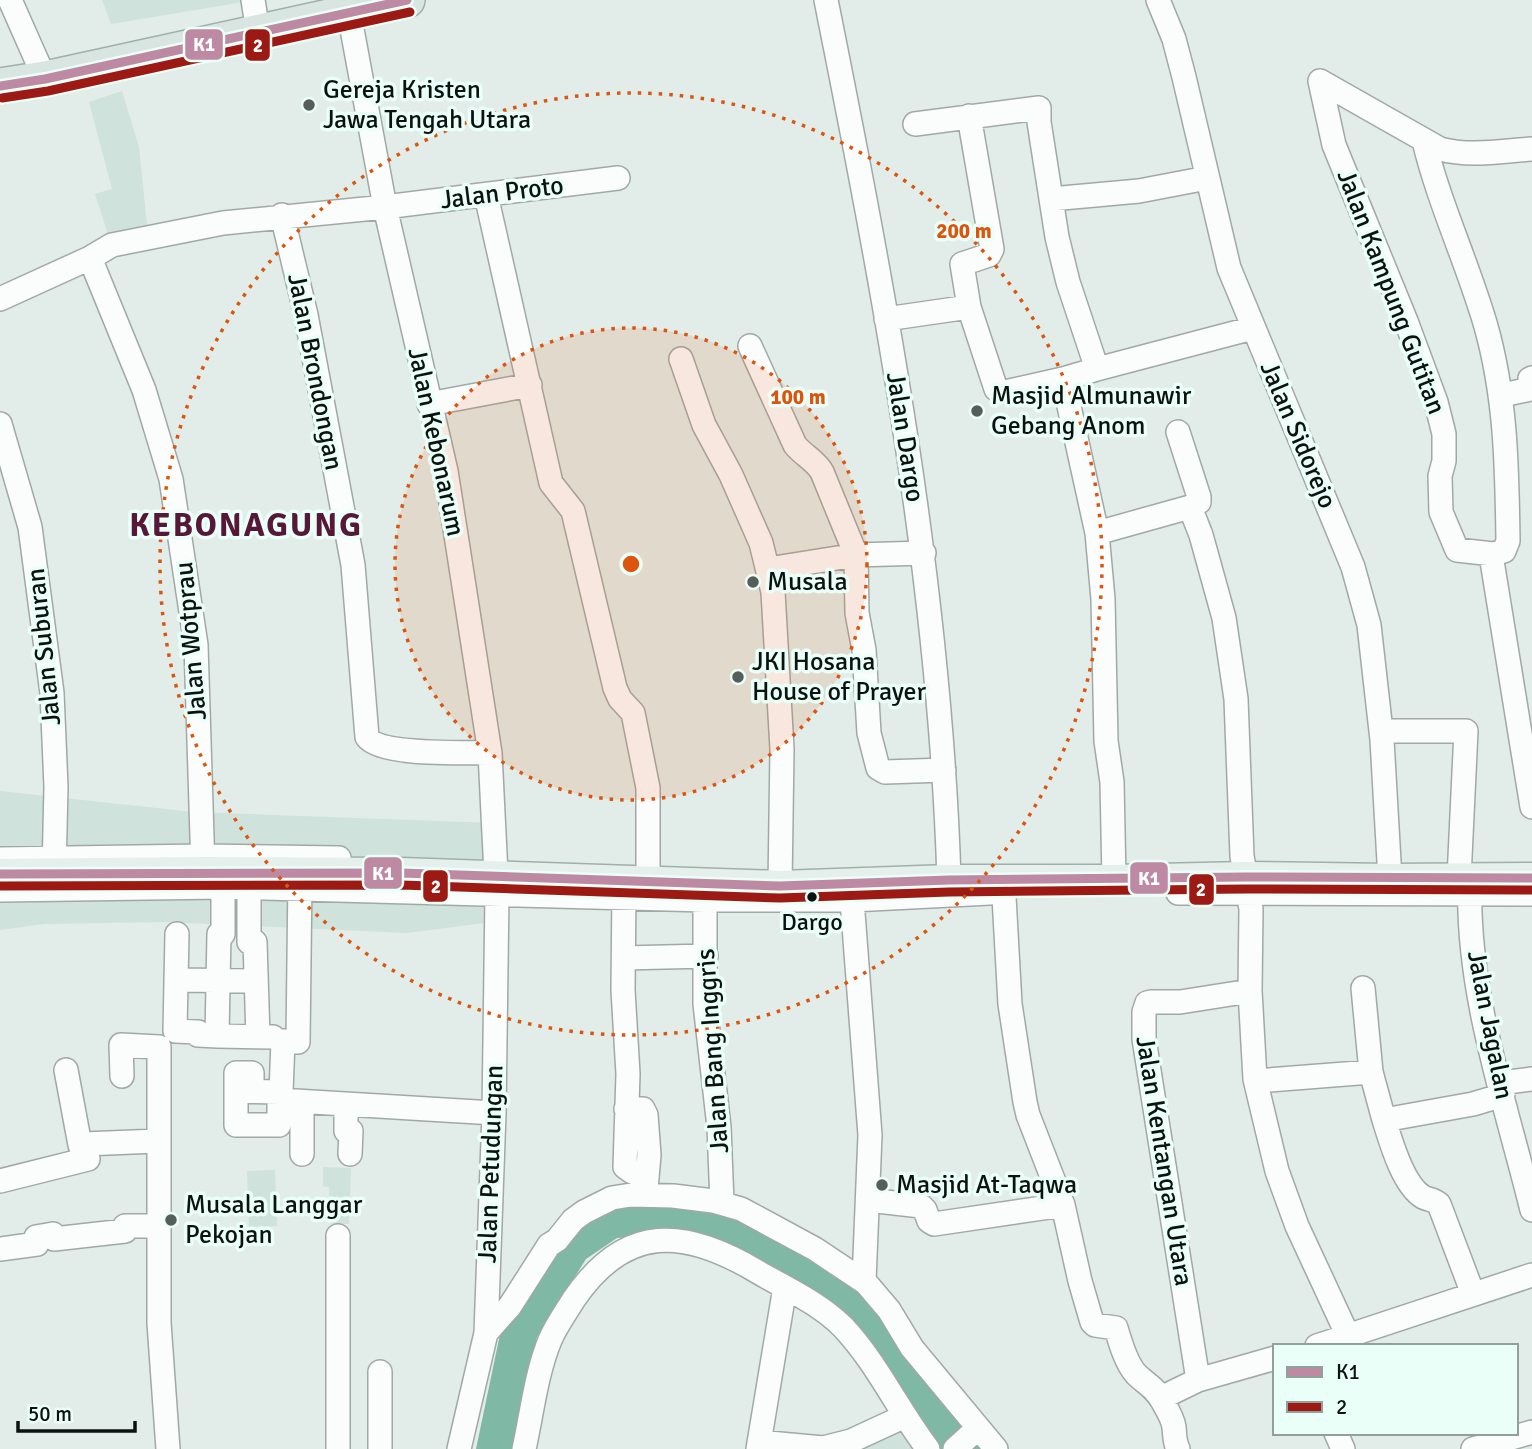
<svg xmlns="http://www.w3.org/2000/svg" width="1532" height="1449" viewBox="0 0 1532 1449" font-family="Signika,sans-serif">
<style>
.built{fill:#cfe2dc}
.water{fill:#7fb8a5}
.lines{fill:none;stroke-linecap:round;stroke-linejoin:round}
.minor-casing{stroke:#a1a9a6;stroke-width:26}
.major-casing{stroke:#9fb0aa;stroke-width:33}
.highway-casing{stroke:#9fb0aa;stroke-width:38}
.minor{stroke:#fbfcfc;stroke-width:23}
.major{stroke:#e5efeb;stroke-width:30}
.highway{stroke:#d8e5e0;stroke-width:35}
.bus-1-casing{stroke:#eafff7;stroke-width:14}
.bus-2-casing{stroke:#eafff7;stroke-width:14}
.bus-1{stroke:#be89a2;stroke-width:9}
.bus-2{stroke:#9c1a13;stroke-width:9}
.ring{fill:none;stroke:#dd550c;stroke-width:3.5;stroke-dasharray:3.5 7}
.poi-dot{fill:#565e5c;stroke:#eafff7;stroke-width:2.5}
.bus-dot{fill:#0b1210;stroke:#eafff7;stroke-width:2.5}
.labels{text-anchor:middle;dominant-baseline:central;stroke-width:7;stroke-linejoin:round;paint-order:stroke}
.bus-label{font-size:24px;fill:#0b1210;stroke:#eafff7}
.poi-label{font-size:26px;fill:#0b1210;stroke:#eafff7;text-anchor:start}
.street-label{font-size:26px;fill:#0b1210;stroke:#eafff7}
.district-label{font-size:33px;font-weight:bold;letter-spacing:2px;fill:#561739;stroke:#eafff7}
.centre{fill:#dd550c;stroke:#eafff7;stroke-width:3.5}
.ring-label{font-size:21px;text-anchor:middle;font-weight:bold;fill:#dd550c;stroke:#eafff7;stroke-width:7;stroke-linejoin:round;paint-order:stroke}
.line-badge{stroke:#eafff7;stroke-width:2.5}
.badge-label{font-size:19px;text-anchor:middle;font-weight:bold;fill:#fff}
</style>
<rect width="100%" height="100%" fill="#e2ece8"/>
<path class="built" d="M 102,0 L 243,0 L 243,2 L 111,24 Z
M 122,91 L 139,147 L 147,225 L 108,234 L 95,194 L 112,189 L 89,102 Z
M 0,791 L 193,812 L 492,823 L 492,922 L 407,933 L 166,922 L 44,924 L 0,930 Z
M 323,1167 L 351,1168 L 349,1224 L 331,1224 L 329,1187 L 323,1186 Z
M 275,1170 L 277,1226 L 249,1227 L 247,1171 Z
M 901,1421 L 922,1449 L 850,1449 Z"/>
<path class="water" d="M 712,1202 L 865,1284 L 984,1449 L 935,1449 L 856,1332 L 680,1234 L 617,1238 L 586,1259 L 537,1337 L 512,1449 L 476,1449 L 503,1320 L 551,1244 L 597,1205 Z"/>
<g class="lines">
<g class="minor-casing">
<path id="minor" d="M 10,0 L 45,79
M 253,0 L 258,32
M 826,0 C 884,290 940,583 949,880
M 1158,0 L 1174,39 L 1184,77 L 1229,268 L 1353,567 L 1369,625 L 1382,740 L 1390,879
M 349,13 L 385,207 L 446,471 L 490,753 L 497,894 L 494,1113 L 486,1333 L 459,1449
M 1320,81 L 1334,145 L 1406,321 L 1436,402 L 1444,434 L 1444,461 L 1440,476 L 1441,512 L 1457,550 L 1493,554
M 1320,81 L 1440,149 C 1470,157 1501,151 1532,149
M 969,116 L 992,249 L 989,255 L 962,264 L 969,307
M 915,124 L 1039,108 L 1039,122 L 1057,237 L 1068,282 L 1097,369 L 1063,379
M 1424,141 C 1439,203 1467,262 1485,323 C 1506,395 1507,467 1508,541 L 1504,551 L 1493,554 L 1492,561 L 1532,807
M 486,195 L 551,483 L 573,511 L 615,688 L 620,699 L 633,713 L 648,788 L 648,883
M 1051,199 L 1139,191 L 1207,178
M 282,215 L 306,315 L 353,565 L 367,737 C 380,756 465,752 490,753
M 90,258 L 144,390 L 171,479 L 196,645 L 203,869
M 0,299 L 90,258 L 112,245 L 223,223 L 385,207 L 618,178
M 886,319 L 969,307 L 996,389 L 1005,392 L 1063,379 L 1097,533 L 1103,599 L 1106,741 L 1112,782 L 1114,880
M 750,346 L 795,445 C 803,455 816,461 822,472 L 856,555 L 857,613 L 864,650 L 869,733 L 878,768 L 885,772 L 944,770
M 681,359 L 704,425 L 731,475 L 761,543 L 773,592 L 782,749 L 780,886
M 1097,369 L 1253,328
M 1502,395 L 1531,389 L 1530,379 L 1532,378
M 429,404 L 530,385
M 0,424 L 30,527 L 52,693 L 56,787 L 54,871
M 1178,432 L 1199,497 L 1199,502 L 1190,507
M 1097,533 L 1190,507 L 1201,535 L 1224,618 L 1236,699 L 1242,856 L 1251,909 L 1250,991 L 1255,1079 L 1277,1171 L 1297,1226 L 1348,1336
M 768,569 L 856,555 L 924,553
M 1381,731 L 1466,731 L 1459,878
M 0,859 L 202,856 L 339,858
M 249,872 L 249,942 L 255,942 L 258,1037
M 1003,879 L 1010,1004 L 1025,1102 L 1028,1115 L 1063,1205 L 1080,1281 L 1092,1322 L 1095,1325 L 1116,1328 C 1120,1342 1126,1363 1136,1374 C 1146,1384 1155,1387 1163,1402 C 1167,1409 1173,1419 1174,1427 C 1175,1436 1174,1441 1178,1449
M 1470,882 C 1466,992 1506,1104 1532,1210
M 705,885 L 705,1004 L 719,1127 L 722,1203
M 624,887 L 623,990 L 628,1074 L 625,1167 L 632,1172 L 647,1173
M 851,887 L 870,1135 L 864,1281
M 0,890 L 224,887 L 705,900 L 852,900 L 990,893
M 1178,893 L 1532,894
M 177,934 L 175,1031 L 198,1032 L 198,1035 L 217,1036 L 219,934 L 223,934 L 223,872
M 624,958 L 706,956
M 176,980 L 256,981
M 1363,988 L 1371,1072
M 217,1036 L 273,1037
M 66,1070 L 80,1145 L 84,1144
M 122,1076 L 121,1045 L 159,1047 L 159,1323 L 168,1449
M 1256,1081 L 1371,1072 L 1384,1120 L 1473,1104 L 1503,1095
M 1500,1083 L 1532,1079
M 236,1091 L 279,1092 L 279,1125 L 236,1125 Z
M 236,1091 L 236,1073 L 252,1073 L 252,1091
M 279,1092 L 281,1092 L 283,1041 L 298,1042 L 300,877
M 279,1100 L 494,1113
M 346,1106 L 346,1131 L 351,1131 L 350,1154
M 626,1109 L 643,1109 L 646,1115 L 649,1155 L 646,1189
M 1384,1120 C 1391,1142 1403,1185 1423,1197 C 1429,1200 1433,1199 1439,1204 L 1473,1294
M 302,1154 L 302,1102
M 0,1181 L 88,1159 L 84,1144 L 157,1141
M 868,1200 L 921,1206 L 925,1210 L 929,1221 L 934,1224 L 1063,1205
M 338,1236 L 338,1449
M 0,1249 L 37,1244 L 36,1237 L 53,1234 L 54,1239 L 125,1231 L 125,1226 L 158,1226
M 486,1333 L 510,1306 L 549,1245 L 557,1240 L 573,1220 L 584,1212 L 612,1198 L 631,1195 L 673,1196 L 713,1201 L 741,1209 L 815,1249 L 866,1283 L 889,1310 L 912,1348 L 996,1449
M 1317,1346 L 1532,1275
M 380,1372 L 380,1449
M 1198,1380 L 1144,1039 L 1144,1012 L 1147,1003 L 1151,1002 L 1180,1002 L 1250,991
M 1161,1398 L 1198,1380 L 1275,1358
M 1336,1433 L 1343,1449
M 759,1442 L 823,1448 L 851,1441 L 905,1416
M 524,1449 C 532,1413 536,1374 550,1340 C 556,1326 566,1312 574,1299 C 626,1223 685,1228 758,1272 C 787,1289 819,1303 843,1327 C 877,1363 898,1410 928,1449
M 758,1449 L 785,1287
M 955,1449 L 978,1428
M 1473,1449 L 1532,1432"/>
</g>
<g class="major-casing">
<path id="major" d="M 0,874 L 203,872 L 401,873 L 780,886 L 949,880 L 1114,880 L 1246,877 L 1390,879 L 1532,878"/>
</g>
<g class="highway-casing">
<path id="highway" d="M 0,86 L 45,79 L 407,0"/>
</g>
<use href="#minor" class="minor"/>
<use href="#major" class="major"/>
<use href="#highway" class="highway"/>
<g class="bus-1-casing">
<path id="bus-1" d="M 0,86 L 45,79 L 407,0
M 0,874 L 401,873 L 780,886 L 949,880 L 1246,877 L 1532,878"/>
</g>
<g class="bus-2-casing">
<path id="bus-2" d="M 2,98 L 48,91 L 410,12
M 0,886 L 401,885 L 780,898 L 949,892 L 1246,889 L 1532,890"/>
</g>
<use href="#bus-1" class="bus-1"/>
<use href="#bus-2" class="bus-2"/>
</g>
<circle cx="631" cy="564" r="236" fill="#dd550c" fill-opacity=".12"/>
<g class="ring">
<circle cx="631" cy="564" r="236"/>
<circle cx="631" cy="564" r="471"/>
</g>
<g class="poi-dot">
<circle cx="309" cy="105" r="7"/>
<circle cx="977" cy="411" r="7"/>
<circle cx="753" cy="582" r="7"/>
<circle cx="738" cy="677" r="7"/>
<circle cx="882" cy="1185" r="7"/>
<circle cx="171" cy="1220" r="7"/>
</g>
<circle class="bus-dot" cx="812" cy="897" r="6"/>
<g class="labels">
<g class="bus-label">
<text x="812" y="922">Dargo</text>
</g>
<g class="poi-label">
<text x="323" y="90">Gereja Kristen<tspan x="323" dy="30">Jawa Tengah Utara</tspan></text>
<text x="991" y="396">Masjid Almunawir<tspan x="991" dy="30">Gebang Anom</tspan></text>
<text x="767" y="582">Musala</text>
<text x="752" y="662">JKI Hosana<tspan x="752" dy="30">House of Prayer</tspan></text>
<text x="896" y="1185">Masjid At-Taqwa</text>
<text x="185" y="1205">Musala Langgar<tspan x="185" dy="30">Pekojan</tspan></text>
</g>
<g class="street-label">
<text transform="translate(502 193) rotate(-7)">Jalan Proto</text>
<text transform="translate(1391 292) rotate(69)">Jalan Kampung Gutitan</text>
<text transform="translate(315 372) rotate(79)">Jalan Brondongan</text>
<text transform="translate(1298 435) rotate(67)">Jalan Sidorejo</text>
<text transform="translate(905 437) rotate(81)">Jalan Dargo</text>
<text transform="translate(436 442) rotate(78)">Jalan Kebonarum</text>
<text transform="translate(191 641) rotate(-95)">Jalan Wotprau</text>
<text transform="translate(44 647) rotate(-96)">Jalan Suburan</text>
<text transform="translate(1490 1025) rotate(79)">Jalan Jagalan</text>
<text transform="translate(713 1051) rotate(-94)">Jalan Bang Inggris</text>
<text transform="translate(1164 1161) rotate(81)">Jalan Kentangan Utara</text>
<text transform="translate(491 1164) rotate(-88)">Jalan Petudungan</text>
</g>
<g class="district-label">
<text x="246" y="525">KEBONAGUNG</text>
</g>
</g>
<circle cx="631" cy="564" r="10" class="centre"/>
<g class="ring-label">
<text x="964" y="238">200 m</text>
<text x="798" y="404">100 m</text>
</g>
<g class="line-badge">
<rect x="184" y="28" width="40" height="33" rx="7" fill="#be89a2"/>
<rect x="244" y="28" width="27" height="34" rx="7" fill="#9c1a13"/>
<rect x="363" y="856" width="40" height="34" rx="7" fill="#be89a2"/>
<rect x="1129" y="861" width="40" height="34" rx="7" fill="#be89a2"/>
<rect x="422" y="869" width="27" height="34" rx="7" fill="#9c1a13"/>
<rect x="1188" y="873" width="27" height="33" rx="7" fill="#9c1a13"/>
</g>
<g class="badge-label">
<text x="204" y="51">K1</text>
<text x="258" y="52">2</text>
<text x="383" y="880">K1</text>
<text x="1149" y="885">K1</text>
<text x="436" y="893">2</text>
<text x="1201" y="896">2</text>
</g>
<rect x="1273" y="1344" width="245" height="91" fill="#eafff7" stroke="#91a09b" stroke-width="2"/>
<rect x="1287" y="1367" width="35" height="10" fill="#be89a2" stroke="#91a09b" stroke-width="2"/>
<text x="1336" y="1379" font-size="21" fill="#0b1210">K1</text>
<rect x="1287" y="1402" width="35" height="10" fill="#9c1a13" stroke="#91a09b" stroke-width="2"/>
<text x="1336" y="1414" font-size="21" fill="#0b1210">2</text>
<path d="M18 1421v10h117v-10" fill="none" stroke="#0b1210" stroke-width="3.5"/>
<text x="28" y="1421" font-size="21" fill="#0b1210" stroke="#eafff7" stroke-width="5" paint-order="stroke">50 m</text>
</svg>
